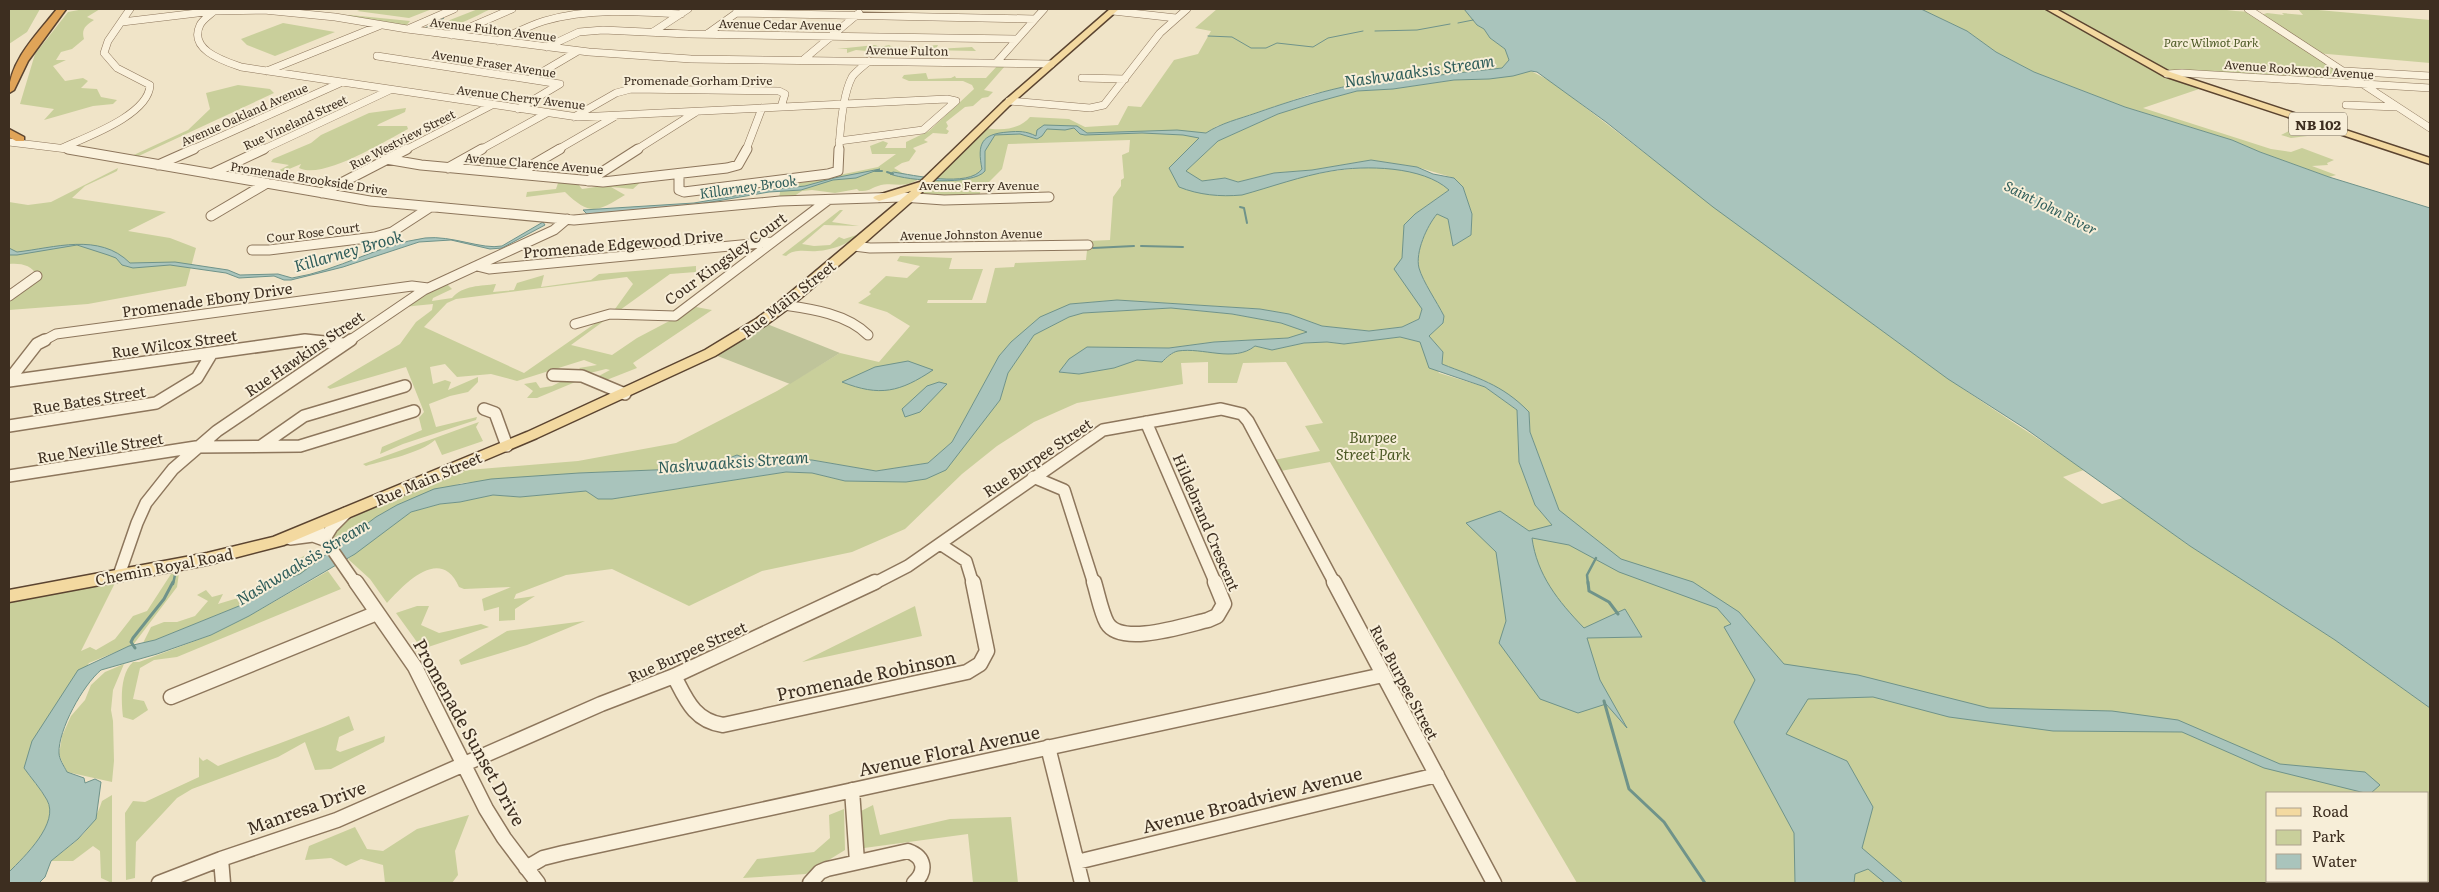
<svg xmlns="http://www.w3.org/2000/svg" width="2439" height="892" viewBox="0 0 2439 892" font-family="Literata,serif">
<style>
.green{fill:#c9cf9b;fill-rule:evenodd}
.cemetery{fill:#bfc49a}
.water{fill:#a9c4bc;stroke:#6f938a}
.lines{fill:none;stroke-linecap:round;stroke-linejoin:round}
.stream-far3{stroke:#6f938a;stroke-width:1}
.stream-far2{stroke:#6f938a;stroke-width:2}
.stream-far1{stroke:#6f938a;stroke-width:2.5}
.stream{stroke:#6f938a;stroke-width:3}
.minor-far3-casing{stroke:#8d765c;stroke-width:8}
.minor-far2-casing{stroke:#8d765c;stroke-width:11}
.minor-far1-casing{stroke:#8d765c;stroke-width:14}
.minor-casing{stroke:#8d765c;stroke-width:17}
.major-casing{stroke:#5b4430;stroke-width:3}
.highway-casing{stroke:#5b4430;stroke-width:3}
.minor-far3{stroke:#faf1dc;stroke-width:7}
.minor-far2{stroke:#faf1dc;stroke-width:9}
.minor-far1{stroke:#faf1dc;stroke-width:11}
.minor{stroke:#faf1dc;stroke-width:14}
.major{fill:#f3d9a0;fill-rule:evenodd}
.highway{fill:#e0a458;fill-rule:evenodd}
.labels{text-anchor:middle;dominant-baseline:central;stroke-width:4;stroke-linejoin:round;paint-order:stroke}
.far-street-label{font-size:12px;fill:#3d2e20;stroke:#f7eed8}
.far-park-label{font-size:12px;font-style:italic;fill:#4d5a26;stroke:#f7eed8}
.shield{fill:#f7eed8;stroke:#756857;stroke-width:1}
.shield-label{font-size:14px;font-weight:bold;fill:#3d2e20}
.far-water-label{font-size:14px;font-style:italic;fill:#2f5d5a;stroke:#f7eed8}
.street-label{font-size:15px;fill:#3d2e20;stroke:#f7eed8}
.park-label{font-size:15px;font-style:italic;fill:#4d5a26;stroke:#f7eed8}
.water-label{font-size:16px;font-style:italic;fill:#2f5d5a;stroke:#f7eed8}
.near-street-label{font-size:18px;fill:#3d2e20;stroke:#f7eed8}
</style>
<rect width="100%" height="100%" fill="#f0e4c8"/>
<path class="green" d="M 9,9 L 40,9 L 27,32 L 9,44 Z
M 84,9 L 100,9 L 87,17 L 94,20 C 86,25 81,29 84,39 L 72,49 L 61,52 L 56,60 L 66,60 L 53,66 L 65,81 L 83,78 L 88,81 L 81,88 L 97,89 L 101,97 L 117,100 L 113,104 L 93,106 L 44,120 L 54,109 L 20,104 L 35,54 L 68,12 Z
M 363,9 L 432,9 L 409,18 L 357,11 Z
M 478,9 L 491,9 C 473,17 453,30 432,27 Z
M 1217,9 L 1464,9 L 1477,25 L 1484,29 L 1490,38 L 1505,49 L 1509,60 L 1502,68 L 1431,76 L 1425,73 L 1410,79 L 1389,79 L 1311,94 L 1217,126 L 1203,135 L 1169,169 L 1207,191 C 1236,187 1265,182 1294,178 C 1343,169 1407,156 1449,190 L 1415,214 L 1422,309 L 1419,319 L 1402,327 L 1369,331 L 1322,326 L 1289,314 L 1260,309 L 1117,300 L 1070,304 L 1011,342 L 999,356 L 952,442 L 928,463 L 876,471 L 812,460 L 747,459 L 737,455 L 703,468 L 579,473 L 462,483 L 397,505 L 376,517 L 339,546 C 335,541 332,539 333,532 L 346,521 L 372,508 L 456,471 L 578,461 L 676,443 L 777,391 L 840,353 L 879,362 L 910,326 L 887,312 L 858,303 L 871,294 L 869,292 L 886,276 L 907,278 L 920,266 L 897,261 L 900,256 L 952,258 L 949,269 L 983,269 L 972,300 L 928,300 L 927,303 L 986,303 L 995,268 L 1014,267 L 1015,263 L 1086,260 L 1088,241 L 1110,240 L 1113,197 L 1121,186 L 1121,180 L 1124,178 L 1122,155 L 1129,152 L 1130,140 L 1008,144 L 1002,169 L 981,190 L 978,199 L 910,198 L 981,127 C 998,131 1018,131 1030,117 L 1069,119 L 1085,127 L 1118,125 L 1128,106 L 1141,107 L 1174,60 L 1198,54 L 1211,31 L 1195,28 Z
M 1921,9 L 2229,9 L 2227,10 C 2238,12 2250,10 2259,16 L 2267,13 L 2284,15 L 2282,13 L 2303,15 L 2298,9 L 2307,9 L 2430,20 L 2430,63 L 2316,53 L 2363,84 L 2169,73 L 2205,87 L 2143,108 L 2271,149 L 2291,152 L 2302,148 L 2334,160 L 2327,163 L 2328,165 L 2312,166 L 2336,175 L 2329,177 L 2260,152 L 2232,140 L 2125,107 L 2034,72 L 1996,52 L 1967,31 Z
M 350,15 L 410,21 L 406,26 L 344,16 Z
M 283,23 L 335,32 L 275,56 L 247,45 L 241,39 Z
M 875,45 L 880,47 L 889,45 C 902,54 923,46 938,45 L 936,49 L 972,47 L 976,51 L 925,50 L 889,53 L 856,50 L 847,53 L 847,49 L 837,49 Z
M 998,65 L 1005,66 L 984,90 L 993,92 L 988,97 L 982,98 L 973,106 L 965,107 L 946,122 L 948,126 L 946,129 L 949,131 L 947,134 L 933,133 L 924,140 L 928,142 L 913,148 L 916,151 L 909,161 L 902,163 L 894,168 L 909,177 L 920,178 C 905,190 893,181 878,186 C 869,189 870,191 859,191 L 857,189 L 835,193 L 812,190 L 802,191 L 791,198 L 779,198 L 781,187 L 878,167 L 896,154 L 872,154 L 870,146 L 883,141 L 888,143 L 885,148 L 906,148 L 906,142 L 929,131 L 974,89 L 972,85 L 963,81 L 909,81 L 902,78 L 904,75 L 926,73 L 928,79 L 951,78 L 955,76 L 956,78 L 986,78 Z
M 1531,71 L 1552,82 C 1682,182 1813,281 1946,377 C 1991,409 2039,438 2084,470 L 2063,477 L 2102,504 L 2123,498 L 2190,546 L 2335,640 L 2430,708 L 2430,883 L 1577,883 L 1330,462 L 1275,472 L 1269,461 L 1320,451 L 1305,426 L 1323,423 L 1286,362 L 1243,363 L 1237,383 L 1208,383 L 1208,362 L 1181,363 L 1183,384 L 1077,403 L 1034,422 L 997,446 L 962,474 L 905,529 L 852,552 L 762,571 L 689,606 L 612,569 L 566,575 L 516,594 L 514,599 L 535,596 L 515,609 L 515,620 L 499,621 L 499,607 L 484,611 L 482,599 L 511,587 L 464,589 L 459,587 C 441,546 406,582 387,603 L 370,579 L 348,559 L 411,512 L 440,504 L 460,502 L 493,495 L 520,497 L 586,491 L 598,499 L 612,499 L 786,472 L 812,473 L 845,481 L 926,479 L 1000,400 L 1008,373 L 1034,335 L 1069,317 L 1083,313 L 1171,308 L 1232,314 L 1281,323 L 1308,332 L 1288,338 L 1214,342 L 1169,348 L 1119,347 L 1060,372 L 1079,374 L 1114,368 L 1137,360 L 1162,362 C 1166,359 1170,355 1174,352 C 1194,341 1232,365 1255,346 L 1272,350 L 1304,343 L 1327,342 L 1344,344 L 1400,337 L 1420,342 L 1439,373 L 1485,387 L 1517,410 L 1519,462 L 1535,505 L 1552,525 L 1559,510 L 1530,432 L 1529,412 L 1488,382 L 1442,364 L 1443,352 L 1429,336 L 1443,323 L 1444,316 C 1437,303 1423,282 1419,268 C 1415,252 1427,226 1437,214 L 1448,219 L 1453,246 L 1471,235 L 1472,214 L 1463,187 L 1454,178 L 1417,167 L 1371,160 L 1312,170 L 1274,173 L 1238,182 L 1225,178 L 1202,181 L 1185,172 L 1218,141 L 1278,114 L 1313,103 L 1357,91 L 1393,89 L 1454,80 L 1489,79 ZM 2268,793 L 2428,793 L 2428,881 L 2268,881 Z
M 238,85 L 270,89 L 274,93 L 130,160 L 125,159 L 188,130 L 210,109 L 206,93 Z
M 406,108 L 405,112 L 379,124 L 377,126 L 407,126 L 408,129 C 385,141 323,180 299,168 L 301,164 L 270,177 L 272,174 L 289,165 L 271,162 L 273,159 L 311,143 L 321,135 L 369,113 Z
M 2296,122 L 2329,131 L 2332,133 L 2291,138 L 2281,135 L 2291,130 L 2288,127 L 2294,129 L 2294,126 L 2305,130 L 2294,123 Z
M 118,168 L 117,171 L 113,173 L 85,186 L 72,198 L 166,212 L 128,231 L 170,238 L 196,248 L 186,286 L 88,304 L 9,310 L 9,296 L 37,276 C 32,265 21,263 9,264 L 9,202 L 28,205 L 51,202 Z
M 559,180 L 578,184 L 582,189 L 643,180 L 633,189 L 611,187 L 625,195 C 597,212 590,216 565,192 L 526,197 L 527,192 L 556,189 Z
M 840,210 L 843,210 L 832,222 L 859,226 L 824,225 L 802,244 L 814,246 L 830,245 L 839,237 L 844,239 L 860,234 C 848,244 833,250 817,251 C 807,252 795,248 786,256 L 782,255 Z
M 696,266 L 696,272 L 670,274 L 620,310 L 615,309 L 633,284 L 627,277 L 456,299 L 447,303 L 424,327 L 524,373 L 603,318 L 608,318 L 571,345 L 612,355 L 637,338 L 696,307 L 712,310 L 633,363 L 637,368 L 604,381 L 595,378 L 610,370 L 606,369 L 586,374 L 579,368 L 597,365 L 584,360 L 517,381 L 491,374 L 457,377 L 445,364 L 430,367 L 433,384 L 445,380 L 451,382 L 448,390 L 478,377 L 478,382 L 468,392 L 450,396 L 429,404 L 436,427 L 477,417 L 476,420 L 403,444 L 380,454 L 382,447 L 422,430 L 419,418 L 424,412 L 406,367 L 330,389 L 327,387 L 400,344 L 416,322 L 432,310 L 433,304 L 403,307 L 424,293 L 446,283 L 452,289 L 433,298 L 432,301 L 452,298 C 463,285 481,286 496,284 L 493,292 L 514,290 L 517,283 L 544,275 L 541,287 L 591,280 L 599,274 Z
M 585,378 L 537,398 L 527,398 L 533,391 L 524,384 L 536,382 L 540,388 L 552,386 L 564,380 Z
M 479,422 L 476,427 L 483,441 L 442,455 L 435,440 C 421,453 385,460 366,466 L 363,464 Z
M 314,551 L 320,560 L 300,574 L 287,579 L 239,606 L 155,640 L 143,643 L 151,627 L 164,622 L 177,622 L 195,616 L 208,601 L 197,595 L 206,590 L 212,597 L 223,594 L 218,604 L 238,598 L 280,576 L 296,560 Z
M 328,571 L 341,589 L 177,657 L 154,660 L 140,668 L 133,699 L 144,701 L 148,710 L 133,720 L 123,717 C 121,701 120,673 133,662 L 139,662 L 211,635 L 249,616 Z
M 179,573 L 177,587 L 133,645 L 89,663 L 24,768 C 31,778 41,789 47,800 C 60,823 24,857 9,872 L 9,596 L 119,575 L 81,651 L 90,647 L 96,650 L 115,639 L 133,616 L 147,611 L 171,574 Z
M 417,606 L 429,606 L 421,625 L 439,633 L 481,624 L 489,627 L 422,649 L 396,613 Z
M 915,606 L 922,636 L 802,662 Z
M 585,621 L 527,645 L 461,665 L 459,660 L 507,631 Z
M 124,664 L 113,690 L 111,710 L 113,721 L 114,761 L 112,782 L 67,772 L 59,755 L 62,736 L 71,716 L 85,700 L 91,685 L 105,672 Z
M 349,716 L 354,730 L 339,737 L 336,750 L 340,752 L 385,736 L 384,742 L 331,769 L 315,770 L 305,742 L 278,757 L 192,789 L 177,798 L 136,842 L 135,878 L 126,880 L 125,813 L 133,801 L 145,802 L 199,777 L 199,757 L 203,761 L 207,759 L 218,766 C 262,749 306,735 349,716 Z
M 112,795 L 112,883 L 101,878 L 100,851 L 93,846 L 73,861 L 51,861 C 76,841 92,832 102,801 Z
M 873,805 L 880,835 L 950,819 L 1011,817 L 1018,883 L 973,883 L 968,834 L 864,848 L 861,811 Z
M 844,809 L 845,850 L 806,874 L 743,878 L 757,859 L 814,852 L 830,838 L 829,815 Z
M 469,815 L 455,851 L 458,875 L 452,883 L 385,883 L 383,865 L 361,859 L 346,866 L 331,858 L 305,860 L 309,846 L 355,827 L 367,849 L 383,851 L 417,829 Z"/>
<path class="cemetery" d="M 767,324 L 840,353 L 790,384 L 715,355 Z"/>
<path class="water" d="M 1464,9 L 1921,9 L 1967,31 L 1996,52 L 2034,72 L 2125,107 L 2232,140 L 2260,152 L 2329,177 L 2430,208 L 2430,708 L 2335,640 L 2190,546 L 2026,429 L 1948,379 L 1713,207 L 1606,122 L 1537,72 L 1531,71 L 1513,76 L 1489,79 L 1454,80 L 1393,89 L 1357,91 L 1313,103 L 1278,114 L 1218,141 L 1186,171 L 1202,181 L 1225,178 L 1238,182 L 1274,173 L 1312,170 L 1371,160 L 1417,167 L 1433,174 L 1454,178 L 1463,187 L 1472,214 L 1471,235 L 1453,246 L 1448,219 L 1437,214 C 1427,226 1415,252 1419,268 C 1423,282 1437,302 1444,316 L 1443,323 L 1429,336 L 1443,352 L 1442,364 C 1477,378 1502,384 1529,412 L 1530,432 L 1559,510 L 1621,559 L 1693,582 L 1739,612 L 1784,664 L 1858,675 L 1989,708 L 2112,711 L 2178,720 L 2280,764 L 2365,772 L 2380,785 L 2371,793 L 2365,793 L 2264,768 L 2182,732 L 2053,731 L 1949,717 L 1873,697 L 1808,699 L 1786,734 L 1847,761 L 1873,807 L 1862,848 L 1903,883 L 1885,883 L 1868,869 L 1855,874 L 1854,883 L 1795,883 L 1794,833 L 1734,722 L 1755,680 L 1724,627 L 1731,624 L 1717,608 L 1619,572 L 1569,545 L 1532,538 C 1537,575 1558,601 1584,628 L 1625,609 L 1642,637 L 1587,638 L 1600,680 L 1627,728 L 1606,704 L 1578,713 L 1540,699 L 1499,643 L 1506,621 L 1496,552 L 1466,523 L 1500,511 L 1529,531 L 1552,525 L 1535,505 L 1519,462 L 1517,410 L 1485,387 L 1429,368 L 1420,342 L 1400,337 L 1344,344 L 1327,342 L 1304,343 L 1272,350 L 1255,346 C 1234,363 1203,347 1178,351 C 1172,352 1166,358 1162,362 L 1137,360 L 1114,368 L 1079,374 L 1059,372 L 1069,359 L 1087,347 L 1169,348 L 1214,342 L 1288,338 L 1307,332 L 1281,323 L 1232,314 L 1171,308 L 1083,313 L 1069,317 L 1034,335 L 1008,373 L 1000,400 L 946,470 L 926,479 L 906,482 L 845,481 L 812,473 L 786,472 L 612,499 L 598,499 L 586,491 L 520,497 L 493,495 L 460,502 L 440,504 L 411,512 L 355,554 L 249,616 L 211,635 L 157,654 L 101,670 C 83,685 58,730 59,753 C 59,759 64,766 67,772 L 84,778 L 85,783 L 95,779 L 101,782 L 96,819 L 78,839 L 51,861 L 45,877 L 39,883 L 9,883 L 9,872 C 24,857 60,823 47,800 C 41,789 31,778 24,768 L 32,741 L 78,670 L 129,646 L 155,640 L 239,606 L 287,579 L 300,574 L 376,517 L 397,505 L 434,489 L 491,479 L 579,473 L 703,468 L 737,455 L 747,459 L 812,460 L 876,471 L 928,463 L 952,442 L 999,356 L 1011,342 L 1040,317 L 1070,304 L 1117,300 L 1260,309 L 1289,314 L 1322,326 L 1369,331 L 1402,327 L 1419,319 L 1422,309 L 1394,269 L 1402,258 L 1404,225 L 1415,214 L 1449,190 C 1423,166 1365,165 1331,171 C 1301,176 1271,187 1242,195 C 1220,197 1199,195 1179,187 L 1169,168 L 1199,138 L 1183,135 L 1142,133 L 1085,135 L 1080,134 L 1074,128 L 1065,130 L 1047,129 L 1042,136 L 1037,139 L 1020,134 L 995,135 L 985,151 L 985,171 C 973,186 908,181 890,174 L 893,172 C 913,175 969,188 982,169 C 977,144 981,134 1008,132 C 1019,131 1026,131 1036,136 L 1037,130 L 1044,125 L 1077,126 L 1087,133 L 1177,130 L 1206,133 C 1221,123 1239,119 1256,113 C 1305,96 1358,79 1410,79 C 1416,72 1423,72 1431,76 L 1502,68 L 1509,60 L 1505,49 L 1490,38 L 1484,29 L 1477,25 Z
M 880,169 L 856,178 L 833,180 L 801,190 L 769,192 L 694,205 L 587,214 L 583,210 L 694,203 L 769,190 L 805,186 L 834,178 Z
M 543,222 L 545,225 L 502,248 L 490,249 L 451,240 L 419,242 L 343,267 L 291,280 L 284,280 L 274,276 L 239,278 L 226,273 L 170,265 L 133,268 L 122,265 L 116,258 L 108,255 L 77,245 L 17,255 L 9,255 L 9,248 L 17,252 C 54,248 99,232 130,263 L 175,262 L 228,270 L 240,275 L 278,274 L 292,278 C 338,271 380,244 425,238 C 452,235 482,250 502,246 Z
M 908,361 L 933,370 C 900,392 880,397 842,382 L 875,367 Z
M 939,382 L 947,384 L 920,412 L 905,417 L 902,409 L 927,386 Z"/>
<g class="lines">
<path class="stream-far3" d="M 1458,23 L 1473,20
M 425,28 L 444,18 L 442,17
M 1375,31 L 1417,30 L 1450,24
M 1208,36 L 1232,37 L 1251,48 L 1266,48 L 1277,43 L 1313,47 L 1328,38 L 1363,31"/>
<path class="stream-far2" d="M 875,171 L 882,171
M 887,172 L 893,174
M 1240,207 L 1244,208 L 1247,223
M 1141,246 L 1183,247
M 1093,248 L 1134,246"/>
<path class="stream-far1" d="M 173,584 L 175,575
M 1588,584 L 1587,575 L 1596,558"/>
<path class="stream" d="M 1588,582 L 1589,591 L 1609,602 L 1618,614
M 135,648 L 131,642 L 133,638 L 164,599 L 173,582
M 1604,701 L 1629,789 L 1664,822 L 1705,883"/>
<g class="minor-far3-casing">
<path id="minor-far3" d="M 2248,9 L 2430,128
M 214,11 C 210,15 203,19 200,25 C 188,50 224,61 241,67 L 578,117 L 947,99 L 956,101 L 923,130 L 839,141
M 1113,11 L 1176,18
M 736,13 L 1035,19
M 122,22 L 214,11 L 264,10 L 335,17 L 407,29 L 589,52 L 691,59 L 1051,64
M 408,29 L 454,9
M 653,32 L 688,9
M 707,34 L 742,9
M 452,35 L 512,9
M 498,41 C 513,34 528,26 544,21 C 588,8 635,11 681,14
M 547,47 L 579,32 L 603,30 L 688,34 L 1016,39
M 377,56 L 560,84 L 518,109
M 803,60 L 859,13
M 996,63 L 1044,9
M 267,71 L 381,25
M 2345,71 L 2430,76
M 2167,74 L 2182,73 L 2430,88
M 532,78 L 578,51
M 1082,78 L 1125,79
M 1009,101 L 1090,108 L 1104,105 L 1160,33 L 1187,9
M 2346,105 L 2397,107
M 574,117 L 616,93 L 631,89 L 779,91 L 785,94 L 781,107
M 9,142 L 75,150
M 62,148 C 86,137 149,115 150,85 L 117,68 L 104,53 L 108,41 L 130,9
M 191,150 L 340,83
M 262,150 L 390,90
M 405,150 L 492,105
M 480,150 L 547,113
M 557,150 L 614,117
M 636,150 L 696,112
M 746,150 L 762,108
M 839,150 C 840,130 842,96 852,77 C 856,71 864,66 869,61"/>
</g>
<g class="minor-far2-casing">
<path id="minor-far2" d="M 68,149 L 370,201 L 574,220 L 780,201 L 902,197 L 944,200 L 1049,197
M 386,159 L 421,165 L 603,182 L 727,168 L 738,165 L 747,149
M 158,165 L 194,149
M 448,168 L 482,149
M 211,174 L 264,149
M 517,174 L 560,149
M 679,174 L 679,190 L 684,192 L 828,174 L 838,171 L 839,149
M 588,181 L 638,149
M 322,193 L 407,149
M 211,216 L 267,183
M 854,246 L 870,248 L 1088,245
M 252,250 L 269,250 L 375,237 L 392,232 L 429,208
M 477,266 L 489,269 L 772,242
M 9,296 L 37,276
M 784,305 C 812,309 847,314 868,335
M 575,324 L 610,314 L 675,316 L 828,200
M 43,341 L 56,334 L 412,286 L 428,288
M 299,341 L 313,341
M 349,341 L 424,290 L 554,230 L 567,219"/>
</g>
<g class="minor-far1-casing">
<path id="minor-far1" d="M 553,375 L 582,376 L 625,394
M 9,380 L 37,344 L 45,340
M 9,381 L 305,340 L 344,344
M 484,409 L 495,413 L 507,446
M 1146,422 L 1216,584
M 9,426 L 156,403 L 197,378 L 212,353
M 261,446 L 304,416 L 405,386
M 9,476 L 196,447 L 300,446 L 414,411
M 1033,477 L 1064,490 L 1094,584
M 316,526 L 356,584
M 290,539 L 313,536 L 324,540
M 324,540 L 332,527 L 346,513
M 940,544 L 966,561 L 973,584
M 119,575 L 137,523 L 146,503 L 173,469 L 217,431 L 351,340
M 873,584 L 908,566 L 1103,430 L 1221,409 L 1242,414 L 1248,421 L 1335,584"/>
</g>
<g class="minor-casing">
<path id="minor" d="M 356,582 L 415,667 L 486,809 L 504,838 L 538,883
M 1094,582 C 1098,595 1101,612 1107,623 C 1121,647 1186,625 1208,620 L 1217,616 L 1224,604 L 1215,582
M 1334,582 L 1494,883
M 674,676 C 686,699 694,721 723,725 L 967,672 L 980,664 L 987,651 L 973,582
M 171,697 L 377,613
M 1048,747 L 1082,883
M 852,790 L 857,862
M 221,859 L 223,883
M 1077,862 L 1437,775
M 526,868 L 543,858 L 563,853 L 1383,675
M 159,883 L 221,859 L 337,820 L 601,704 L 674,676 L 875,582
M 810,883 L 820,872 L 827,869 L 908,851 C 925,857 927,871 914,883"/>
</g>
<g class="major-casing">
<path id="major" d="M 1110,9 L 1119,9 L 1009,106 L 918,196 L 858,249 L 789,308 L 766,325 L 715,356 L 537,438 L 284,545 L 207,565 L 9,602 L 9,590 L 207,553 L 273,537 L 527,432 L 705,350 L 756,319 L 779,302 L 911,191 L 879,201 L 873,198 L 875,196 L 920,182 L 1003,102 Z
M 2046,9 L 2056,9 L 2170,72 L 2430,158 L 2430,164 L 2164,76 Z"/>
</g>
<g class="highway-casing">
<path id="highway" d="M 57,9 L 66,9 L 28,61 L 14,90 L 9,93 C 9,61 38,33 57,9 Z
M 9,129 L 24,137 L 24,141 L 16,141 L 9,137 Z"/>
</g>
<use href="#minor-far3" class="minor-far3"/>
<use href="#minor-far2" class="minor-far2"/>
<use href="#minor-far1" class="minor-far1"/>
<use href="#minor" class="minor"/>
<use href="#major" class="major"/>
<use href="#highway" class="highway"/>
</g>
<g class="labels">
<g class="far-street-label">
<text transform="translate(780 24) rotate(1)">Avenue Cedar Avenue</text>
<text transform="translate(493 29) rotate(7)">Avenue Fulton Avenue</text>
<text transform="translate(907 50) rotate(1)">Avenue Fulton</text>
<text transform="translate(494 63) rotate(9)">Avenue Fraser Avenue</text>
<text transform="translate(2299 69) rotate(4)">Avenue Rookwood Avenue</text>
<text x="698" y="80">Promenade Gorham Drive</text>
<text transform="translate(521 97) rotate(7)">Avenue Cherry Avenue</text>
<text transform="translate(244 114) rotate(-24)">Avenue Oakland Avenue</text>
<text transform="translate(295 122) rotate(-25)">Rue Vineland Street</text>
<text transform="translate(402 139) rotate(-27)">Rue Westview Street</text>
<text transform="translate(534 163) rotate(5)">Avenue Clarence Avenue</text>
<text transform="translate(309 178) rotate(9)">Promenade Brookside Drive</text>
<text x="979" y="185">Avenue Ferry Avenue</text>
<text transform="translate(313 232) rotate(-7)">Cour Rose Court</text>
<text transform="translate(971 234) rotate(-1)">Avenue Johnston Avenue</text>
</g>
<g class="far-park-label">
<text x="2211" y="42">Parc Wilmot Park</text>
</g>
<rect class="shield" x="2289" y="112.5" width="58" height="23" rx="4"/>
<g class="shield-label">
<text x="2318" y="124">NB 102</text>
</g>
<g class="far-water-label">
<text transform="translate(748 186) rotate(-8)">Killarney Brook</text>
<text transform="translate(2051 207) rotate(27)">Saint John River</text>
</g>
<g class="street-label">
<text transform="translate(623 243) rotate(-5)">Promenade Edgewood Drive</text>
<text transform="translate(725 258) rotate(-36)">Cour Kingsley Court</text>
<text transform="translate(788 298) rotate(-38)">Rue Main Street</text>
<text transform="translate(207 299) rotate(-8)">Promenade Ebony Drive</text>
<text transform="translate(174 343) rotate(-8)">Rue Wilcox Street</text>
<text transform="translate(304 353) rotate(-34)">Rue Hawkins Street</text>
<text transform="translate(89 399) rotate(-9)">Rue Bates Street</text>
<text transform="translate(100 447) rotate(-9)">Rue Neville Street</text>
<text transform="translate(1037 457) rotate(-34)">Rue Burpee Street</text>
<text transform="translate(428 478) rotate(-23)">Rue Main Street</text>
<text transform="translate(1207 522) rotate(67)">Hildebrand Crescent</text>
<text transform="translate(164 566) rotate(-11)">Chemin Royal Road</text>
<text transform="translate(687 651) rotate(-24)">Rue Burpee Street</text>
<text transform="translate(1405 682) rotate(62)">Rue Burpee Street</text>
</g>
<g class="park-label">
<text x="1373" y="436">Burpee<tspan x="1373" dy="17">Street Park</tspan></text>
</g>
<g class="water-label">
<text transform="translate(1419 70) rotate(-8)">Nashwaaksis Stream</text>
<text transform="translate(348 250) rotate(-16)">Killarney Brook</text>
<text transform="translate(733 461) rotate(-4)">Nashwaaksis Stream</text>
<text transform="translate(302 561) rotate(-31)">Nashwaaksis Stream</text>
</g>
<g class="near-street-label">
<text transform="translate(866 675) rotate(-12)">Promenade Robinson</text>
<text transform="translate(470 732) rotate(61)">Promenade Sunset Drive</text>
<text transform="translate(949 750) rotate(-12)">Avenue Floral Avenue</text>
<text transform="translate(1252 799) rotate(-14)">Avenue Broadview Avenue</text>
<text transform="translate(306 807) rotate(-20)">Manresa Drive</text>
</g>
</g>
<rect width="2439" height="892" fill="none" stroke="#3d2e20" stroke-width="20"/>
<rect x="2266" y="792" width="162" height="90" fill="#f7eed8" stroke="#ada18e"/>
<rect x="2276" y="808" width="25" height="8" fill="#f3d9a0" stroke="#ada18e"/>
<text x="2312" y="817" font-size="15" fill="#3d2e20">Road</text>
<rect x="2276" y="830" width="25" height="15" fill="#c9cf9b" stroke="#ada18e"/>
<text x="2312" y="842" font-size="15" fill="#3d2e20">Park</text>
<rect x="2276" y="854" width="25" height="15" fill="#a9c4bc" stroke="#ada18e"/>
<text x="2312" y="867" font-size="15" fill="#3d2e20">Water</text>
</svg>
